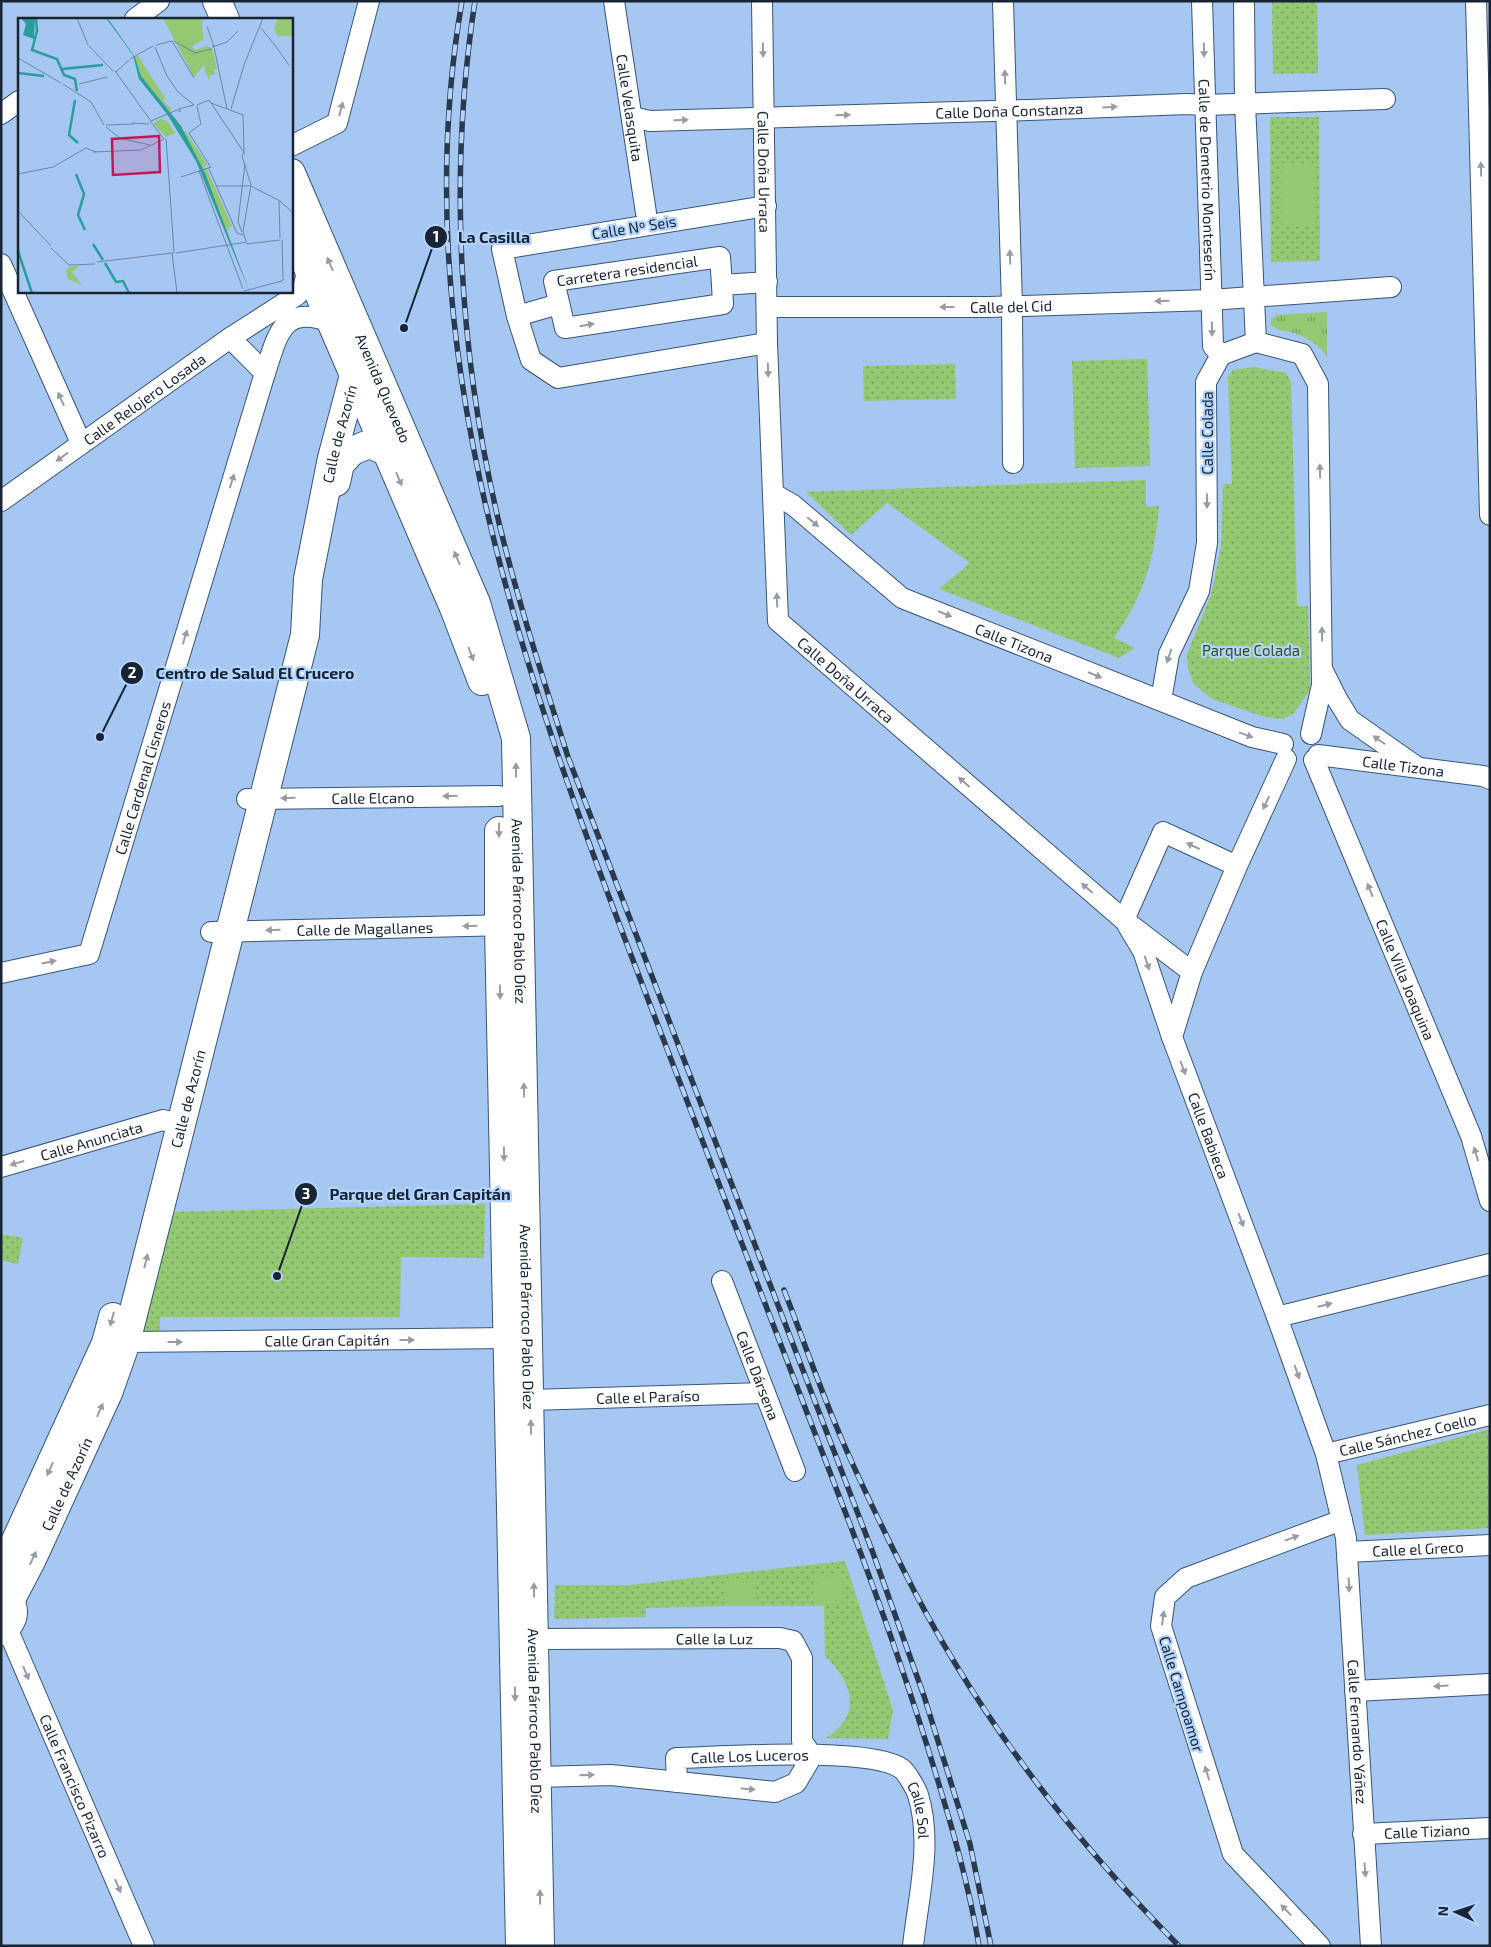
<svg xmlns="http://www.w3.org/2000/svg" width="1491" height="1947" viewBox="0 0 1491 1947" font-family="'Exo 2',sans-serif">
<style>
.grass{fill:url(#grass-tufts)}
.park{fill:url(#park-dots)}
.pitch{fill:#94c873}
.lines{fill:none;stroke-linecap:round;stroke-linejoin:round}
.minor-casing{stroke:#385578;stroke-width:22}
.secondary-casing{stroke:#385578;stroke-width:30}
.minor{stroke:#fff;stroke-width:20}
.secondary{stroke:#fff;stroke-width:28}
.rail-casing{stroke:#2a394c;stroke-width:5.5}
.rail{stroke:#b3d4fe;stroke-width:4;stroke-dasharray:11;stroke-linecap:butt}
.oneway{fill:#979ca4}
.labels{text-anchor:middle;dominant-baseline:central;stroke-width:4.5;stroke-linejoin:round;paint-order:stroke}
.street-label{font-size:15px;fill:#182434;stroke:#b3d4fe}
.park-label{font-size:15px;fill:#334e21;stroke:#b3d4fe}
.inset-river{fill:none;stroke:#2a9d9c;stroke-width:2.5}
.inset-road{fill:none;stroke:#6d86a5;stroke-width:1}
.view{fill:#c2185b;fill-opacity:0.15;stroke:#c2185b;stroke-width:2.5}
.inset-edge{fill:none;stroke:#182434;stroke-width:2.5}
.leader{fill:none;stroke:#182434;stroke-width:2}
.callout-dot{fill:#182434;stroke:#b3d4fe;stroke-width:2}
.mark-label{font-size:15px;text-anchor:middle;font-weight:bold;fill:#fff}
.callout-label{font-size:16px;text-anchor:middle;font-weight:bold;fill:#182434;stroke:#b3d4fe;stroke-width:4.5;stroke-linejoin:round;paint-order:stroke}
</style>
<defs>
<pattern id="grass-tufts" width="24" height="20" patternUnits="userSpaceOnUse" patternTransform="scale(1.25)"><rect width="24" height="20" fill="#94c873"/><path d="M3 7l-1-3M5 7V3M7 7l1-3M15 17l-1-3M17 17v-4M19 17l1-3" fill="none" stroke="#78a25f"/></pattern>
<pattern id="park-dots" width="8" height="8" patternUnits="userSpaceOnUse" patternTransform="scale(1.25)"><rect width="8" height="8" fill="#94c873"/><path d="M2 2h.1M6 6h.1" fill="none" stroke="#78a25f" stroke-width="1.8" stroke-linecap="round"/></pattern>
</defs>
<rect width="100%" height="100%" fill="#a6c7f1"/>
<path class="grass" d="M 1327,312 L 1327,356 C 1318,345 1308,337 1294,333 C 1285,330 1277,331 1271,325 L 1271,319 L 1278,315 Z"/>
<path class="park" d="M 1272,1 L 1317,1 L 1318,73 L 1273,74 Z
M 1270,117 L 1319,117 L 1320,261 L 1271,262 Z
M 1147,359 L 1150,466 L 1075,468 L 1072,361 Z
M 955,364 L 956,399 L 864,401 L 863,366 Z
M 1254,367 L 1286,373 L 1291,381 L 1297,602 L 1297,606 L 1308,606 L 1310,690 L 1294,713 L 1283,719 L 1265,717 L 1212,699 L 1194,684 L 1188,668 L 1187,654 L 1211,595 L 1221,547 L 1223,484 L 1232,484 L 1228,377 L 1233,370 Z
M 1146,480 L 1146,507 L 1159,506 C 1155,557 1144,596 1114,638 L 1135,648 L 1119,658 L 939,589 L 970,563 L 887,503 L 851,535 L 806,492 Z
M 485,1204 L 484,1258 L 401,1257 L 400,1317 L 160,1317 L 160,1338 L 141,1338 L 170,1212 Z
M 1,1234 L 23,1238 L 18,1264 L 1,1260 Z
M 1490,1429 L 1490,1528 L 1365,1535 L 1357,1465 Z
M 845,1561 L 893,1710 L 888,1739 L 826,1738 C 864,1714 852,1682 825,1656 L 824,1605 L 843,1605 L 813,1577 L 813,1606 L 754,1606 L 754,1578 L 726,1578 L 726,1606 L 646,1608 L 646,1617 L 554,1619 L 555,1585 L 630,1585 Z"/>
<path class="pitch" d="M 1282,163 L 1314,163 L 1314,224 L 1282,225 Z
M 843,1576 L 843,1605 L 813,1606 L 813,1577 Z
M 726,1578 L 754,1578 L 754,1606 L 726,1606 Z"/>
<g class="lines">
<g class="minor-casing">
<g id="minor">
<path id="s1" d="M 614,1 L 646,213"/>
<path id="s2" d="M 762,1 L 767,343 L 778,621 L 1124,920 L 1192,972"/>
<path d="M 1003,1 L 1012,306 L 1013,463"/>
<path id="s3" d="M 1202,1 L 1213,346 L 1221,355"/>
<path d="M 1244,1 L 1245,104 L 1256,342"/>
<path d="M 1476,1 L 1490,515"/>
<path d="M 135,19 L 159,1"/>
<path d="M 1,114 L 19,101"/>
<path id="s4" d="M 632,117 L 650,121 L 1029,110 L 1187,104 L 1205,105 L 1385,99"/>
<path d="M 291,146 L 337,123 L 369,1"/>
<path d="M 766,206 L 502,249 L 517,316 L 531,360 L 558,378 L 767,343"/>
<path d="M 1,264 L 81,443"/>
<path id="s5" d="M 722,285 L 723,304 L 565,328 L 554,281 L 720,257 L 722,285 L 767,282"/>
<path id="s6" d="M 767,307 L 989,307 L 1211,300 L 1391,287"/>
<path d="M 517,316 L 559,304"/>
<path d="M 265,373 C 278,334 282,304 331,322"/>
<path id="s7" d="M 774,494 L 793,505 L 902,598 L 1252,737 L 1283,744"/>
<path id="s8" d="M 1,501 L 230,338 L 297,295 L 303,289 L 308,268"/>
<path d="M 1323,671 L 1337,699 L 1350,720 L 1417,767"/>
<path d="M 1161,700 L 1169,654 L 1199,591 L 1207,543 L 1206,382 L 1221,355 L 1256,342 L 1302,354 L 1318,384 L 1322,685 L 1311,734"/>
<path id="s9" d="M 1318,755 L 1483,776 L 1490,779"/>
<path id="s10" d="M 1286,759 L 1237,866 L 1192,972 L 1172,1037 L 1277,1317 L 1326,1454 L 1346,1538 L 1371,1946"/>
<path id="s11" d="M 1314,760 L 1471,1136 L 1490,1201"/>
<path id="s12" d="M 247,799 L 499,796"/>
<path d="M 1124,920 L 1163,832 L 1237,866"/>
<path d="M 1128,926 L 1143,951 L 1172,1037"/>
<path id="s13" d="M 211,932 L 512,925"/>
<path id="s14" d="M 1,973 L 89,954 L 265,373 L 230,338"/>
<path id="s15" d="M 1,1167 L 163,1120 L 181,1125"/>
<path id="s16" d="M 722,1281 L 795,1471"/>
<path d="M 1277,1317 L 1490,1264"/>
<path id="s17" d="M 126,1342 L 522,1338"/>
<path id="s18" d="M 530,1400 L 765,1393"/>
<path id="s19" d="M 1326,1454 L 1490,1415"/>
<path id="s20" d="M 1347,1552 L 1490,1545"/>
<path id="s21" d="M 7,1628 L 144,1946"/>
<path id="s22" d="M 521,1643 L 535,1639 L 780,1638 L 793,1641 L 802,1658 L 802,1741 L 812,1756"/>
<path d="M 1355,1691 L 1490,1684"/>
<path d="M 538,1777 L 611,1775 L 775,1792 L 796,1783 L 812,1756"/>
<path id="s23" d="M 677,1782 L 676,1758 C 720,1757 872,1746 902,1769 C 907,1773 916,1789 918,1795 C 933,1843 918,1898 913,1946"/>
<path id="s24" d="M 1363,1834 L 1490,1828"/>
<path d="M 1320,1946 L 1233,1854 L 1161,1626 L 1165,1597 L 1186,1578 L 1342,1520"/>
</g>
</g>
<g class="secondary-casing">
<g id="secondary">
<path d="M 217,1 L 225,19"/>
<path id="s25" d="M 291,173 L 476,603 L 516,738 L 540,1946"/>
<path d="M 291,223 L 308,268 L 454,608 L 482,681"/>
<path d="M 336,482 L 340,464 L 352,451 L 369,444 L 386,451"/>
<path d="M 499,831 L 499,926 L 520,1946"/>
<path d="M 1,1573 L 106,1343 L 113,1317"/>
<path d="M 1,1594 C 18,1603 16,1622 1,1631"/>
<path id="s26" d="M 10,1601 L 32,1559 L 108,1393 L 126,1342 L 305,635 L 308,579 L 332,458 L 354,375"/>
</g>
</g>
<use href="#minor" class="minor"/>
<use href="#secondary" class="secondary"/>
<g class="rail-casing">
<path id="rail" d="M 462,1 C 402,347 527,685 649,1002 C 711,1164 774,1326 836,1488 C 872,1581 905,1673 934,1768 C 952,1827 969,1885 979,1946
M 475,1 C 448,175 459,356 500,527 C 519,605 544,681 568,757 L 873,1553 L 924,1696 L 970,1844 L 991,1946
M 784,1290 C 802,1336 818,1383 837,1428 C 857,1476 880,1523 903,1569 C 972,1708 1070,1836 1179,1946"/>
</g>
<use href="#rail" class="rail"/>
</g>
<defs><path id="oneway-solid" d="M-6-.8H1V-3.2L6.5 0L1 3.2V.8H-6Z" transform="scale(1.25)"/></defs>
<g class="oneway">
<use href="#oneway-solid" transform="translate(763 50) rotate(89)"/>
<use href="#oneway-solid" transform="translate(1204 50) rotate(88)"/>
<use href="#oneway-solid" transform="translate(1005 77) rotate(-92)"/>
<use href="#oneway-solid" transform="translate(1110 107) rotate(-3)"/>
<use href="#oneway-solid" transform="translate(341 109) rotate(-75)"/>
<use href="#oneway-solid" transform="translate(843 115) rotate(-1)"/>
<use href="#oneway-solid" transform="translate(681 120) rotate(-1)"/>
<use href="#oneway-solid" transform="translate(1481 169) rotate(-91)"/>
<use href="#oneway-solid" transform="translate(1010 257) rotate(-92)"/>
<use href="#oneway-solid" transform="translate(330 264) rotate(-113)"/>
<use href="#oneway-solid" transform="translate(1162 301) rotate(178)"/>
<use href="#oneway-solid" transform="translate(947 307) rotate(180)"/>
<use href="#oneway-solid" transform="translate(587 325) rotate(-9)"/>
<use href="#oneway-solid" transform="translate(1212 329) rotate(88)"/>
<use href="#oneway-solid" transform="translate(768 370) rotate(88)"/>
<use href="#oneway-solid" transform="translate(61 399) rotate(-114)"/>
<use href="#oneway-solid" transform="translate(62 457) rotate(144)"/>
<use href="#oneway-solid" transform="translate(1320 471) rotate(-91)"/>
<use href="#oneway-solid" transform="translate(399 479) rotate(67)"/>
<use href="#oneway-solid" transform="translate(232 481) rotate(-73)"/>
<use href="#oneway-solid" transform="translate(1207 501) rotate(90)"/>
<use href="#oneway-solid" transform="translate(813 522) rotate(40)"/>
<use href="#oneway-solid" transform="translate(457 558) rotate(-113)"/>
<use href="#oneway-solid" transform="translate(777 600) rotate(-92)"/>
<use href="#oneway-solid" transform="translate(945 614) rotate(22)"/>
<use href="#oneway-solid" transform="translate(1322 634) rotate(-91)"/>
<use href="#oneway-solid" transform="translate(185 637) rotate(-73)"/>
<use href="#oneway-solid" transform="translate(471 654) rotate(69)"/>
<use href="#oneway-solid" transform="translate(1169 656) rotate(109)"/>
<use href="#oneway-solid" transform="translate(1095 675) rotate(22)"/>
<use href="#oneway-solid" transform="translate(1246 735) rotate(20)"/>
<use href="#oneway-solid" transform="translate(1379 740) rotate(-145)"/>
<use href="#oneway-solid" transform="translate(516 770) rotate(-91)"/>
<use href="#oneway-solid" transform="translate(964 782) rotate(-139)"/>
<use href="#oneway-solid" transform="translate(450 796) rotate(179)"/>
<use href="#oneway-solid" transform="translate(288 798) rotate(179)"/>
<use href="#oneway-solid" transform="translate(1266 803) rotate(115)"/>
<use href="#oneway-solid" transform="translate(499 830) rotate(90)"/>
<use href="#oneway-solid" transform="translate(1193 846) rotate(-155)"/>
<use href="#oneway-solid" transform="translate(1087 888) rotate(-139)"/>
<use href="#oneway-solid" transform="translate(1370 890) rotate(-112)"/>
<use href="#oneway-solid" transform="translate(470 926) rotate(179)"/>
<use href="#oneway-solid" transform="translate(273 930) rotate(179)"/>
<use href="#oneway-solid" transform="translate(49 962) rotate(-12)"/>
<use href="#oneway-solid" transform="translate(1147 963) rotate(71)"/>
<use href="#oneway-solid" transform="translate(500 992) rotate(89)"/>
<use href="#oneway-solid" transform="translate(1183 1068) rotate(69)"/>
<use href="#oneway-solid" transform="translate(524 1090) rotate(-92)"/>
<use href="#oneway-solid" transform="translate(504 1154) rotate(89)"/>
<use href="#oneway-solid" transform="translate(1476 1154) rotate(-106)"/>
<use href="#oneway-solid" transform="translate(17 1163) rotate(164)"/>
<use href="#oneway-solid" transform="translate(1241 1220) rotate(69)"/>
<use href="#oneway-solid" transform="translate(146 1261) rotate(-76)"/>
<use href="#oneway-solid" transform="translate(1325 1305) rotate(-14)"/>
<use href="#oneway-solid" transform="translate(112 1319) rotate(105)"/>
<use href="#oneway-solid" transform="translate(407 1340)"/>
<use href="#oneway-solid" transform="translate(175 1342)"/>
<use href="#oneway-solid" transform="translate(1297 1372) rotate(70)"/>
<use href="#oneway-solid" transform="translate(100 1410) rotate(-66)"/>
<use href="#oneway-solid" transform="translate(531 1427) rotate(-91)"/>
<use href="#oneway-solid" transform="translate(50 1469) rotate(114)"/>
<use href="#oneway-solid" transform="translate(1292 1538) rotate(-20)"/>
<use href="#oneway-solid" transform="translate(33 1558) rotate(-65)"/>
<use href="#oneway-solid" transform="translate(1349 1585) rotate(87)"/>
<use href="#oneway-solid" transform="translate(534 1590) rotate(-91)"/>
<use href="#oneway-solid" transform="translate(1163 1618) rotate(-82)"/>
<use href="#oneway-solid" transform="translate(26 1673) rotate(67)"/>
<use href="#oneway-solid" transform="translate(1441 1686) rotate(177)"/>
<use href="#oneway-solid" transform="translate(515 1694) rotate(89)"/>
<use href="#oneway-solid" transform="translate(1207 1773) rotate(-107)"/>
<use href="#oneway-solid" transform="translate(587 1775) rotate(-1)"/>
<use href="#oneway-solid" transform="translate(748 1789) rotate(6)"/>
<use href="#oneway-solid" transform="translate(1365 1870) rotate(86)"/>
<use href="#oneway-solid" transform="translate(118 1886) rotate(67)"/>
<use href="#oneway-solid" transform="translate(540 1897) rotate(-91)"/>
<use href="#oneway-solid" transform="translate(1286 1910) rotate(-134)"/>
</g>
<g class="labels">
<g class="street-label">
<text stroke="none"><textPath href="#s1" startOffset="108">Calle Velasquita</textPath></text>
<text stroke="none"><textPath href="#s4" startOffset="378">Calle Doña Constanza</textPath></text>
<text stroke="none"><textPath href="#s2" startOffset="171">Calle Doña Urraca</textPath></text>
<text stroke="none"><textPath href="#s3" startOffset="179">Calle de Demetrio Monteserín</textPath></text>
<text transform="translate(634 227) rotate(-9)">Calle Nº Seis</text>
<text stroke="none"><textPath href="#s5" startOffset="301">Carretera residencial</textPath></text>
<text stroke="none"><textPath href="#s6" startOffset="244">Calle del Cid</textPath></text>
<text stroke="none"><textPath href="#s25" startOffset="234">Avenida Quevedo</textPath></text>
<text stroke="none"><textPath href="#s8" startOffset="176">Calle Relojero Losada</textPath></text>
<text transform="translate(1207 433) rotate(-90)">Calle Colada</text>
<text stroke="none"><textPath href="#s26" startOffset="1218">Calle de Azorín</textPath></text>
<text stroke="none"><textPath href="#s7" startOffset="286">Calle Tizona</textPath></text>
<text stroke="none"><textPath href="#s2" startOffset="710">Calle Doña Urraca</textPath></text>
<text stroke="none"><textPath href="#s9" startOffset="86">Calle Tizona</textPath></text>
<text stroke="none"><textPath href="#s14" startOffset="274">Calle Cardenal Cisneros</textPath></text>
<text stroke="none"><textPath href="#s12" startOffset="126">Calle Elcano</textPath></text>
<text stroke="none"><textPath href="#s25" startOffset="782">Avenida Párroco Pablo Díez</textPath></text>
<text stroke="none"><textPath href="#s13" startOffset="154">Calle de Magallanes</textPath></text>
<text stroke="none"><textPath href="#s11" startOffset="238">Calle Villa Joaquina</textPath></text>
<text stroke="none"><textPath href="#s26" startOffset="535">Calle de Azorín</textPath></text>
<text stroke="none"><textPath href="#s10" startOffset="406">Calle Babieca</textPath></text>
<text stroke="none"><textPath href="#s15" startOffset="94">Calle Anunciata</textPath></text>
<text stroke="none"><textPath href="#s25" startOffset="1188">Avenida Párroco Pablo Díez</textPath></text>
<text stroke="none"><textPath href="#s17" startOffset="201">Calle Gran Capitán</textPath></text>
<text stroke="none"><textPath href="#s16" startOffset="101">Calle Dársena</textPath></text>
<text stroke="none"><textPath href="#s18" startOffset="118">Calle el Paraíso</textPath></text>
<text stroke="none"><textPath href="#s19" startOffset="84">Calle Sánchez Coello</textPath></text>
<text stroke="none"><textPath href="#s26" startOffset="130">Calle de Azorín</textPath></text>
<text stroke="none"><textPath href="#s20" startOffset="71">Calle el Greco</textPath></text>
<text stroke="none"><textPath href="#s22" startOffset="194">Calle la Luz</textPath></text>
<text transform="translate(1182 1694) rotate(73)">Calle Campoamor</text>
<text stroke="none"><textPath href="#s25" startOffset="1592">Avenida Párroco Pablo Díez</textPath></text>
<text stroke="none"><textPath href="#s10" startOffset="1026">Calle Fernando Yáñez</textPath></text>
<text stroke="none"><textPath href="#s23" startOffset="98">Calle Los Luceros</textPath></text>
<text stroke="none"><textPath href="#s21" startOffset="172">Calle Francisco Pizarro</textPath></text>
<text stroke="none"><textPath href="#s23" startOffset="298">Calle Sol</textPath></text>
<text stroke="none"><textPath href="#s24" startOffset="64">Calle Tiziano</textPath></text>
</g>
<g class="park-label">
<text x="1251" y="650">Parque Colada</text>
</g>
</g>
<g transform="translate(18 18)">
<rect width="275" height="275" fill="#a6c7f1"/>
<path d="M 145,0 L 184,0 L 185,22 L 174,28 L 177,32 L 189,28 L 194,30 L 199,51 L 196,51 L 197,56 L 191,58 L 192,64 L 186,51 L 188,45 L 176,59 ZM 275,0 L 274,18 L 259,18 L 256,9 L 260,0 Z" fill="#94c873"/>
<path d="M 52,248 L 61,248 L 54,254 L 64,267 L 50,261 L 48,252 Z" fill="#94c873"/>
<path d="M 117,38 L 120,38 L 147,80 L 145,82 L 154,92 L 152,94 L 123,58 ZM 143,101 L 149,103 L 157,115 L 148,119 L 135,105 ZM 167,113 L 189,146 L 184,151 L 165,117 ZM 186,152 L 189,152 L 214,208 L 209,211 L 216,230 L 187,160 Z" fill="#94c873"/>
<path d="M 3,0 L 17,0 L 16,21 L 5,17 L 8,6 ZM 88,0 L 91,2 L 117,39 L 123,58 L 163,108 L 187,155 L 232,275 L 178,143 L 149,96 L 121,61 L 115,37 Z" fill="#2a9d9c"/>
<path class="inset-river" d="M 18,0 L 19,13 L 14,32 L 39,41 L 46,57 L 57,61 L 59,73M 44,51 L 85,47M 0,55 L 26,58M 57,82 L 51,117 L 60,125M 58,156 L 66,176 L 60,197 L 67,212M 75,226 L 85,242M 0,233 L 14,275M 87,245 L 98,264 L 105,263 L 111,275"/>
<path class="inset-road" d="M 59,0 L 70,27M 189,8 L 196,29M 243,10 L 256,26M 154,23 L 176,60M 156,23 L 177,35 L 194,31M 256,26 L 271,47M 138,27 L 154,23M 71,28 L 95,53M 137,29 L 149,58 L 160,74 L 176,87M 194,29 L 209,24 L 220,13M 196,29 L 209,91M 0,40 L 43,65M 112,41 L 135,28M 97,53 L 133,103M 98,54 L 111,42M 45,66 L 73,84 L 86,107M 61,66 L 89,59M 193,85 L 225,97 L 226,134M 179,87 L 191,82 L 227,136M 179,88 L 183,106 L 171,115 L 192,148M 160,91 L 176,87M 213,91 L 226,47 L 245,0M 132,103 L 146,121M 133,103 L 159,92 L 162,94 L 162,91M 114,105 L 131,106M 88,107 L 116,106M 88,109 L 102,120M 101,120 L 132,127M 148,120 L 156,233M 75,134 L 123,132 L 146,121M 226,134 L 224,138 L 233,167 L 225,213 L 228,223M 191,151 L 219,215 L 225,217M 181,153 L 225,271M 0,156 L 35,149 L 68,130 L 78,134M 163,159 L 193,149 L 180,154M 198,168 L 233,168 L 262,183 L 275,195M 261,183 L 262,220M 0,193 L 33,228M 224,214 L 220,204 L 227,146M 264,222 L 265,259M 228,226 L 262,222M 33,230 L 51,247 L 77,246M 157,234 L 154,235 L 159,275M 158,235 L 229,224M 79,244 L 154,235M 226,273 L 264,263 L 266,260"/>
<path class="view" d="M 141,118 L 142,154 L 95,157 L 94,121 Z"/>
<rect width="275" height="275" class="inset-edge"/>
</g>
<path class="leader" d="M404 328L436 237M100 737L132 673M277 1276L306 1194"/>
<g class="callout-dot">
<circle cx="404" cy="328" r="5"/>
<circle cx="100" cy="737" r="5"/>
<circle cx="277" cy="1276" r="5"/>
<circle cx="436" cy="237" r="12"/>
<circle cx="132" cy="673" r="12"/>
<circle cx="306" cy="1194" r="12"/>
</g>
<g class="mark-label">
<text x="436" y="242">1</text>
<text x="132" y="678">2</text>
<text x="306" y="1199">3</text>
</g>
<g class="callout-label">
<text x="494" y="243">La Casilla</text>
<text x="255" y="679">Centro de Salud El Crucero</text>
<text x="420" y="1200">Parque del Gran Capitán</text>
</g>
<rect width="1491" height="1947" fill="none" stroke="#182434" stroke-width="5"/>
<g transform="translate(1456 1912) rotate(273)" stroke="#b3d4fe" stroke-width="4" paint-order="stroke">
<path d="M0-4L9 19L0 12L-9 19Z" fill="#182434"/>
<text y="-8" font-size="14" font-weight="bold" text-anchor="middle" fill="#182434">N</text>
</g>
</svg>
